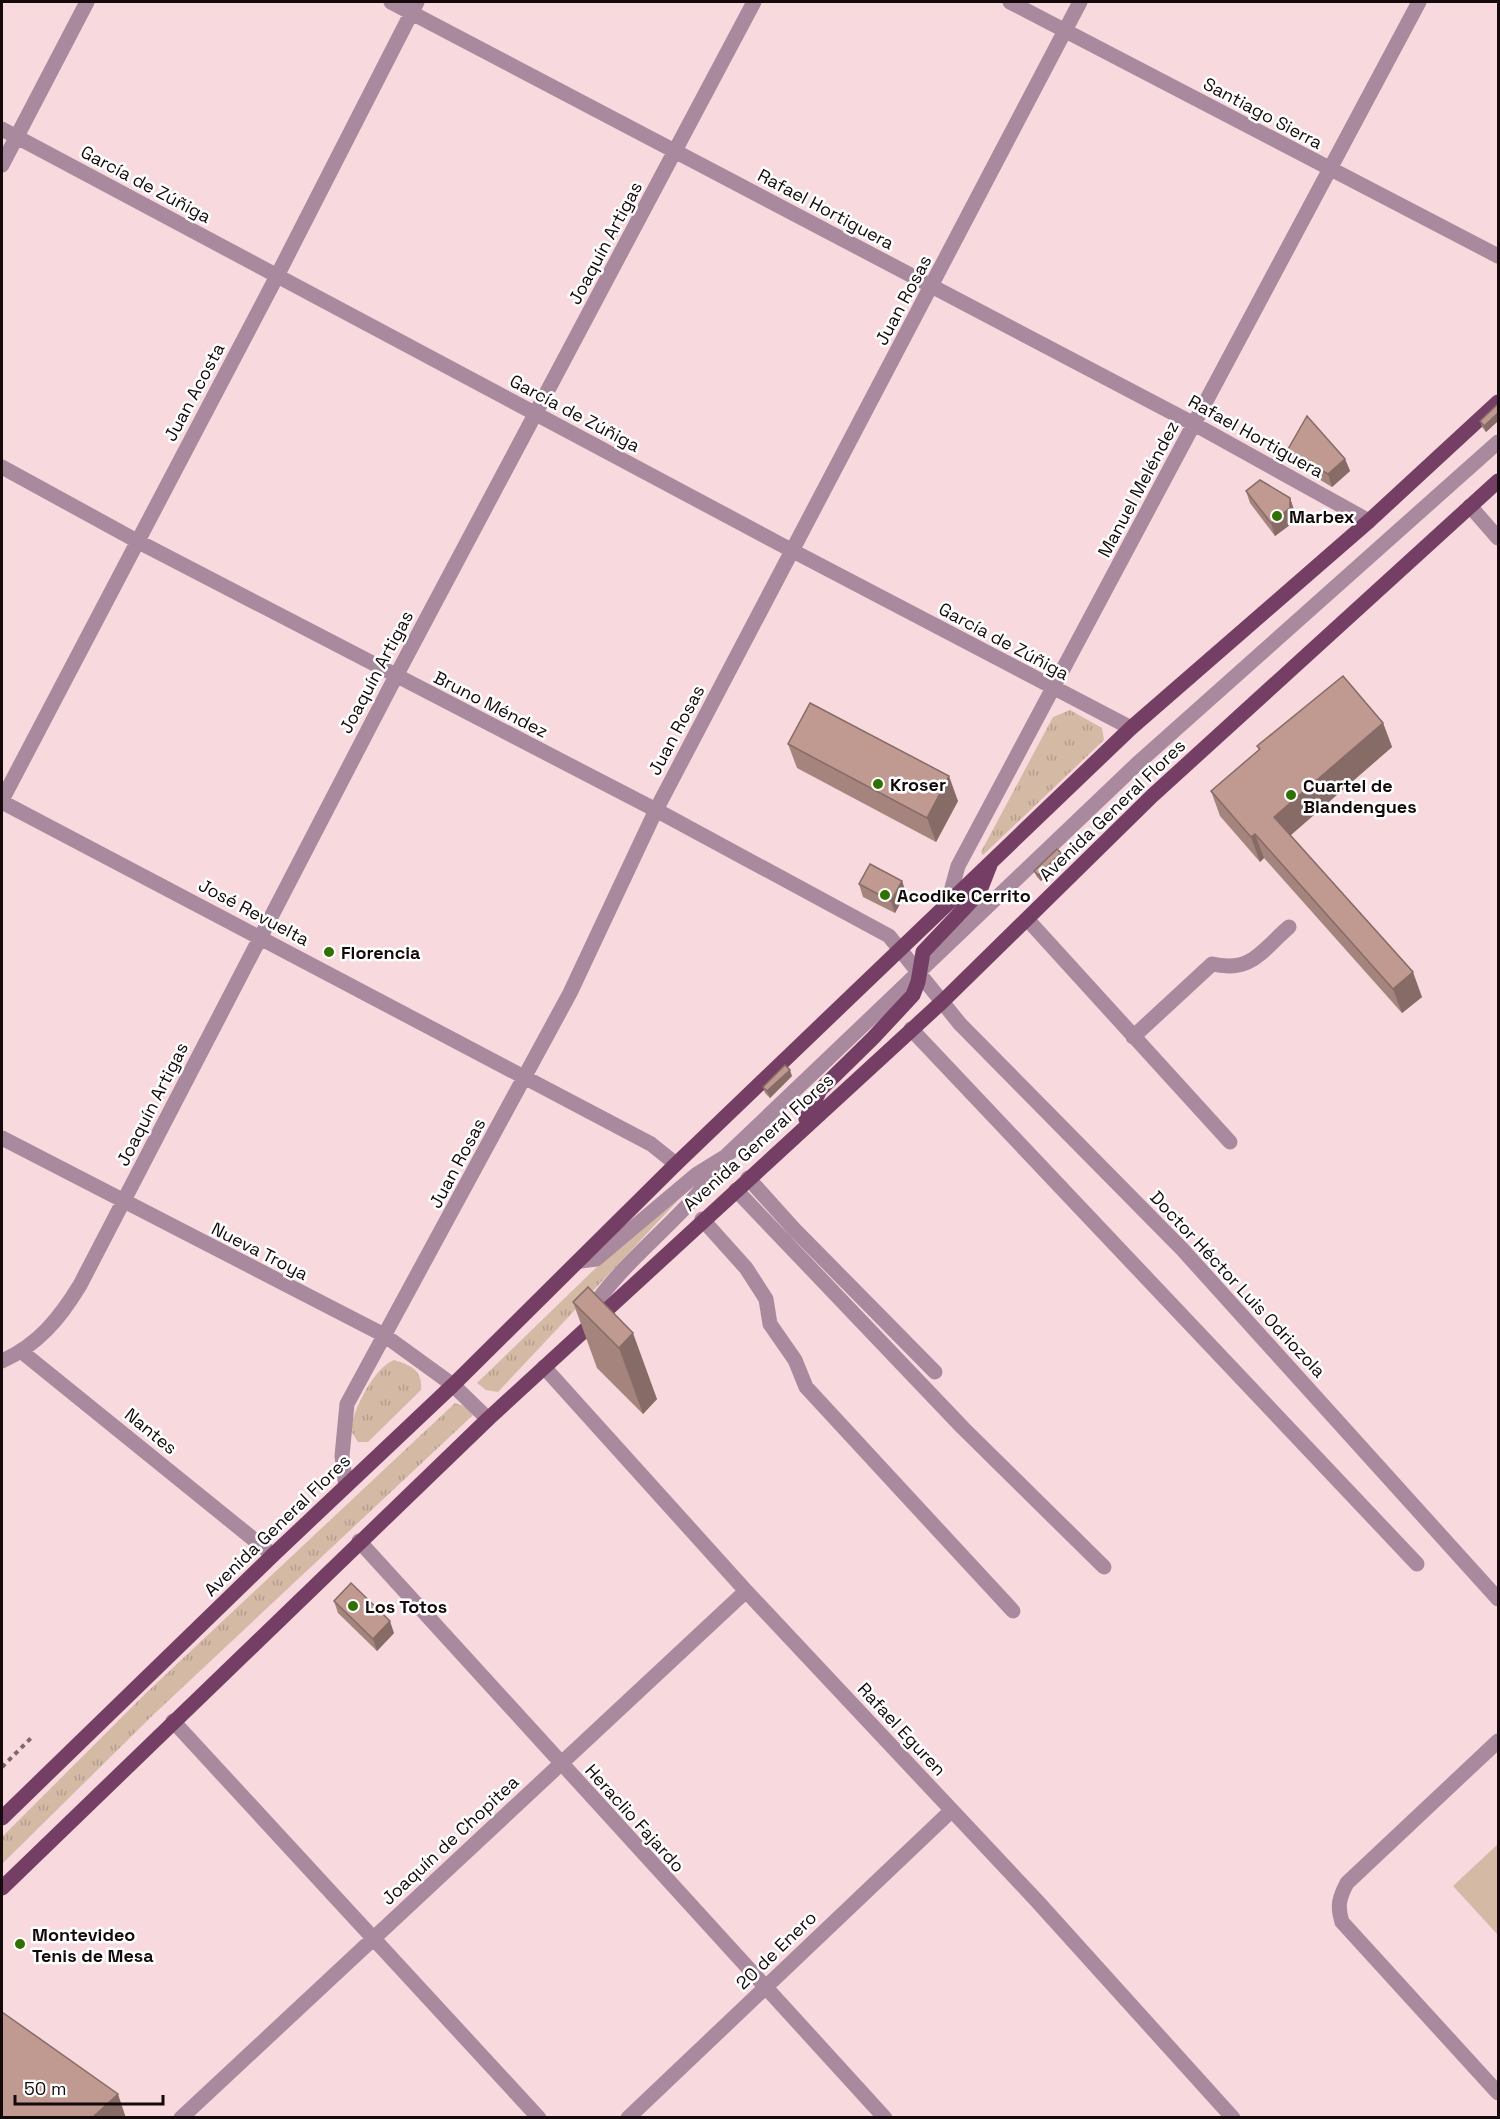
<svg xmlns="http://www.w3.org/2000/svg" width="1500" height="2119" viewBox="0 0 1500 2119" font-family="'Space Grotesk',sans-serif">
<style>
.grass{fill:url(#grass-tufts)}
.pitch{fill:#d4b9a5}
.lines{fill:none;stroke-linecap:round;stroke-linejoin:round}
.path{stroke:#7d6a6d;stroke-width:4;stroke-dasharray:4.5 4.5;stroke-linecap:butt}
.minor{stroke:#a9899d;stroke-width:15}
.major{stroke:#753e64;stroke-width:15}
.wall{fill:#a5847d}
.shaded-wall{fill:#866b66}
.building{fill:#c09991;stroke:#866b66;stroke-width:1.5}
.poi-dot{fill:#317005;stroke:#fff;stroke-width:2}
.labels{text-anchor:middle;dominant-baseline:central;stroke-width:5;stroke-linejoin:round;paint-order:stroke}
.street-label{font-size:18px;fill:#140a0c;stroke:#fff}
.poi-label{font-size:18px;font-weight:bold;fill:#140a0c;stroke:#fff;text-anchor:start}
</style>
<defs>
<pattern id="grass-tufts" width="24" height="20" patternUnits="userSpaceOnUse" patternTransform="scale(1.5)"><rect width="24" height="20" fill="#d4b9a5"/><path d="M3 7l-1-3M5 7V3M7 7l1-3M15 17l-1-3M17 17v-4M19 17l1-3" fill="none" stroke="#b59e8d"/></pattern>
</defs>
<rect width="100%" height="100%" fill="#f7d9de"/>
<path class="grass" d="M 1070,710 L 1102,728 L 1104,740 L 983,855 L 981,852 L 1053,717 Z
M 683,1195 L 498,1392 L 486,1390 L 477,1383 L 602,1262 Z
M 394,1360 C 411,1365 423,1371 421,1390 L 368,1442 L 358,1442 L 351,1431 C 352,1410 375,1367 394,1360 Z
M 455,1403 L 466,1407 L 473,1415 L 152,1716 L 2,1864 L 2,1837 L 146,1693 Z"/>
<path class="pitch" d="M 1498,1844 L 1498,1935 L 1453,1886 Z"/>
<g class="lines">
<path class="path" d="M 2,1767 L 32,1737"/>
<path class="minor" d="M 391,2 L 1194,424 L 1369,521
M 1010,2 L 1498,256
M 2,129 L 793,551 L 1131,728
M 2,165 L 87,2
M 2,467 L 137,541 L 656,810 L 889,936 L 960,1024 L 1182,1249 L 1498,1599
M 1470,506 L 1498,538
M 2,800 L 277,276 L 417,2
M 2,802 L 651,1144 L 676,1164
M 948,902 L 958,866 L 1419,2
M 1027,919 L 1230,1142
M 911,1029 L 1417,1564
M 1133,1037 L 1212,964 C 1252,973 1261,951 1289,927
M 2,1138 L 384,1335 L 453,1385 L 488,1419
M 748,1178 L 794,1229 L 935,1372
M 736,1190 L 963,1428 L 1104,1567
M 702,1219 L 746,1268 L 766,1299 L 770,1324 L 795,1360 L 806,1387 L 1013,1611
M 581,1261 L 596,1259 L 697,1174 L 726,1156 L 1139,762 L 1498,442
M 589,1313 C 626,1255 687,1218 722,1161
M 22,1352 L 273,1555
M 2,1361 C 38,1345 60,1318 80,1285 L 396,676 L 754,2
M 544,1367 L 746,1591 L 1037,1901 L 1233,2118
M 346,1486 L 342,1456 L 347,1404 L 570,993 L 656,810 L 1080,2
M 359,1541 L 885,2118
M 173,1721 L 539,2118
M 1498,1741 L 1347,1883 C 1339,1898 1337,1906 1342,1922 L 1498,2093
M 181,2118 L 746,1591
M 628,2118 L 951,1811"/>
<path class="major" d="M 806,1119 L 820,1090 L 873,1038 L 913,995 L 918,982 L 923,952 L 979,893 L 990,865
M 2,1818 L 273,1555 L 453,1385 L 676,1164 L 1131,728 L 1369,521 L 1498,402
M 2,1888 L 488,1419 L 943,1001 L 1152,796 L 1498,481"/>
</g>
<path class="wall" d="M 1498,404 L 1498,421 L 1486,432 L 1482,427 L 1480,421 Z
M 1287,451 L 1345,459 L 1350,471 L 1332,487 L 1292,463 Z
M 1246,491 L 1290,498 L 1294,510 L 1295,521 L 1275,536 L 1250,503 Z
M 1383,723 L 1392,747 L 1290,835 L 1422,997 L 1402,1013 L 1264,858 L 1260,862 L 1220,816 L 1211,791 L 1259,750 L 1257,746 Z
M 788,744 L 958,801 L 936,842 L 797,768 Z
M 1061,853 L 1063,859 L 1041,881 L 1037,877 L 1034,871 Z
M 902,881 L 906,893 L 895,913 L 863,897 L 859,884 Z
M 792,1076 L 770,1098 L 765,1093 L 763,1087 Z
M 588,1287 L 657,1399 L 643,1414 L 597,1368 L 573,1302 Z
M 334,1601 L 394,1633 L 377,1651 L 338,1613 Z"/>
<path class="shaded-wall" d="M 1498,413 L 1498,421 L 1486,432 L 1484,426 Z
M 1345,459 L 1350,471 L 1332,487 L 1328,474 Z
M 1290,498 L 1294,510 L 1295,521 L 1275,536 L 1271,523 Z
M 1383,723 L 1392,747 L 1283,842 L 1274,817 Z
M 949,776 L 958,801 L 936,842 L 927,818 Z
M 1255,834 L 1264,858 L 1260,862 L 1251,837 Z
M 1061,853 L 1063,859 L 1041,881 L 1038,875 Z
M 902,881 L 906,893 L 895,913 L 891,901 Z
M 1413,972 L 1422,997 L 1402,1013 L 1393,989 Z
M 790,1070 L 792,1076 L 770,1098 L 767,1091 Z
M 633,1333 L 657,1399 L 643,1414 L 619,1348 Z
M 390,1621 L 394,1633 L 377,1651 L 373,1639 Z
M 118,2094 L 126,2118 L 92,2118 Z"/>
<path class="building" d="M 1498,404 L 1498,413 L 1484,426 L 1480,421 Z
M 1307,416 L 1345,459 L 1328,474 L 1287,451 Z
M 1260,480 L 1290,498 L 1290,508 L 1271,523 L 1246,491 Z
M 1343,676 L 1383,723 L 1274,817 L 1413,972 L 1393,989 L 1255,834 L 1251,837 L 1211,791 L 1260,749 L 1257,746 Z
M 810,703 L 949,776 L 927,818 L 788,744 Z
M 1057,849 L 1061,853 L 1038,875 L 1034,871 Z
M 870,864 L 902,881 L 891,901 L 859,884 Z
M 785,1065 L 790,1070 L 767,1091 L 763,1087 Z
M 588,1287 L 633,1333 L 619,1348 L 573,1302 Z
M 351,1583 L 390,1621 L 373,1639 L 334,1601 Z
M 2,2012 L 118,2094 L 92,2118 L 2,2118 Z"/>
<g class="poi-dot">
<circle cx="1277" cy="516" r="6"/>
<circle cx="878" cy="784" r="6"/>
<circle cx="1291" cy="795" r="6"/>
<circle cx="885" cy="895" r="6"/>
<circle cx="329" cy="952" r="6"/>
<circle cx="353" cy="1606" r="6"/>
<circle cx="20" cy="1944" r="6"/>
</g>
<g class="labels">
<g class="street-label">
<text transform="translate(1263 113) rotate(28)">Santiago Sierra</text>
<text transform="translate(146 184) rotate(28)">García de Zúñiga</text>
<text transform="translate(826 209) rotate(28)">Rafael Hortiguera</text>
<text transform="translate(605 243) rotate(-62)">Joaquín Artigas</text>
<text transform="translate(903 300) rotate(-62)">Juan Rosas</text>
<text transform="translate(194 392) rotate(-62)">Juan Acosta</text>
<text transform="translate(575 413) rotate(28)">García de Zúñiga</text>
<text transform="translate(1256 436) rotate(29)">Rafael Hortiguera</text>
<text transform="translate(1138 489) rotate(-62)">Manuel Meléndez</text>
<text transform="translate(1004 641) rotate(28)">García de Zúñiga</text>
<text transform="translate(376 672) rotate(-62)">Joaquín Artigas</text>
<text transform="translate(491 704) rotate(27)">Bruno Méndez</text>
<text transform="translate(676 730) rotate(-62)">Juan Rosas</text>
<text transform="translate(1112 810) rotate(-44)">Avenida General Flores</text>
<text transform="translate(254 912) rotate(28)">José Revuelta</text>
<text transform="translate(152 1104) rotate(-63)">Joaquín Artigas</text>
<text transform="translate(758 1142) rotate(-42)">Avenida General Flores</text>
<text transform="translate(457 1163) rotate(-62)">Juan Rosas</text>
<text transform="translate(260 1251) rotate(27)">Nueva Troya</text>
<text transform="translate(1238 1284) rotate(47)">Doctor Héctor Luis Odriozola</text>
<text transform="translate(151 1431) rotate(39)">Nantes</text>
<text transform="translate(277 1525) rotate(-44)">Avenida General Flores</text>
<text transform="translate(902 1729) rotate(47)">Rafael Eguren</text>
<text transform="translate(635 1818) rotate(48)">Heraclio Fajardo</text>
<text transform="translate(450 1840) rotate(-43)">Joaquín de Chopitea</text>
<text transform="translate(776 1950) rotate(-44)">20 de Enero</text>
</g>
<g class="poi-label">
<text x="1289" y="516">Marbex</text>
<text x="890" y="784">Kroser</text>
<text x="1303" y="785">Cuartel de<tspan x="1303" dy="21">Blandengues</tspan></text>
<text x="897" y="895">Acodike Cerrito</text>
<text x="341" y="952">Florencia</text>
<text x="365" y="1606">Los Totos</text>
<text x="32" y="1934">Montevideo<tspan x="32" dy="21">Tenis de Mesa</tspan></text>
</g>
</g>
<rect width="1500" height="2119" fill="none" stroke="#140a0c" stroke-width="6"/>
<path d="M15 2095v9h148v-9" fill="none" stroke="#140a0c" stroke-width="3"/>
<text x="24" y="2095" font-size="18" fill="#140a0c" stroke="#ffffff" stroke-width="4.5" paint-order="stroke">50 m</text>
</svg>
